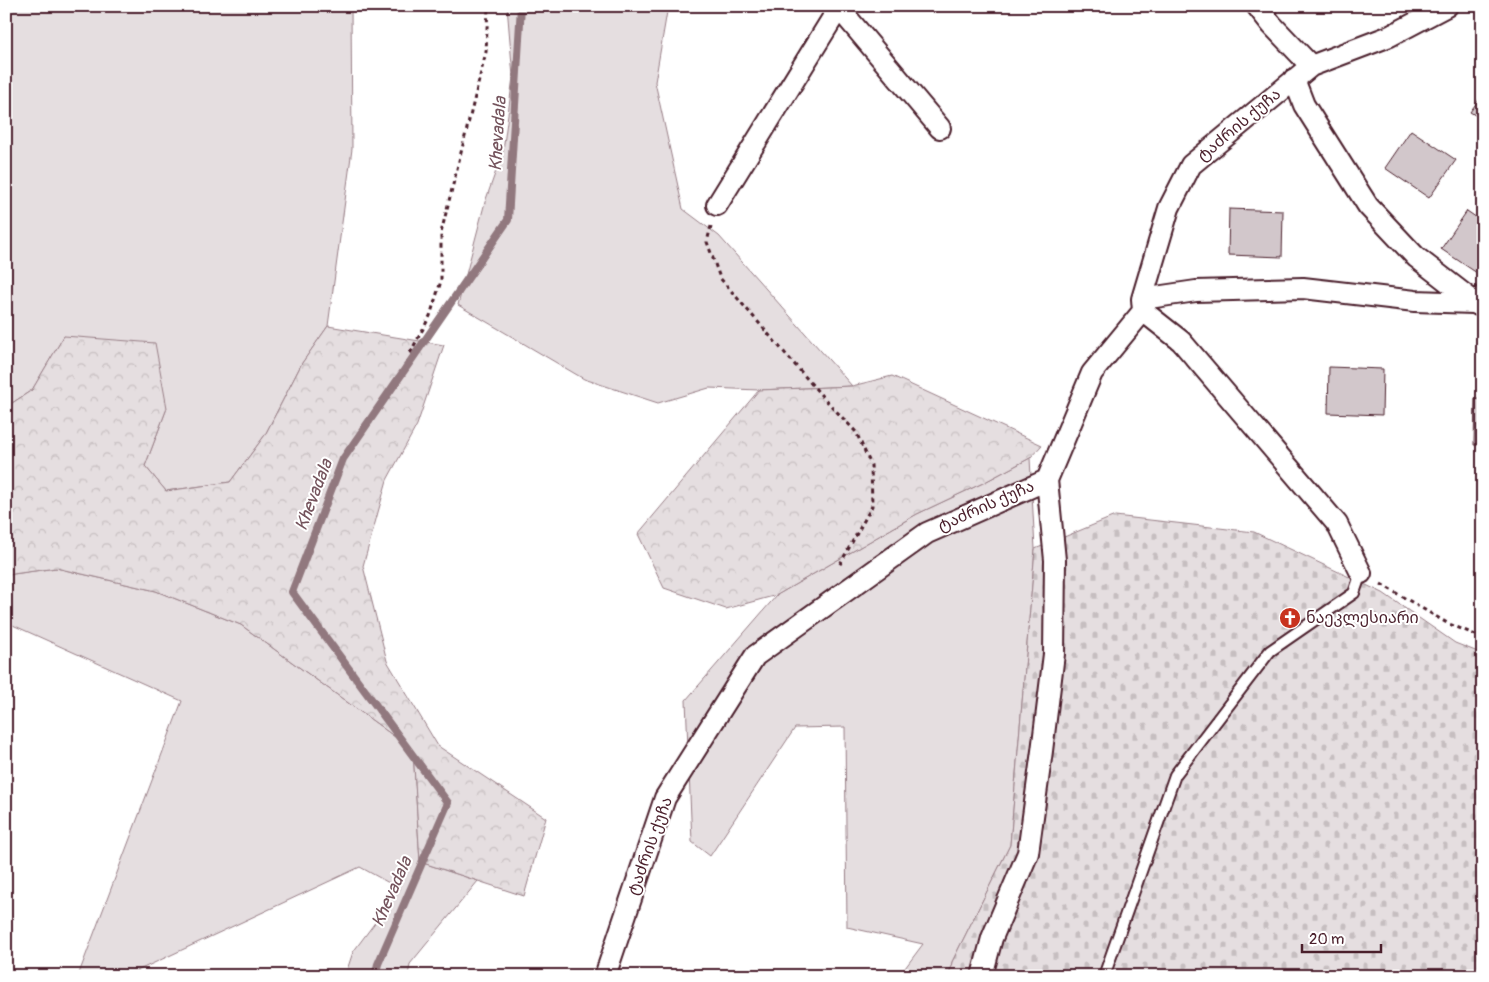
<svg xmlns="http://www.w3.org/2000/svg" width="1489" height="982" viewBox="0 0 1489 982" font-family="Pangolin,'Noto Sans Georgian',sans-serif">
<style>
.grass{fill:#e5dee0;stroke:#987e86}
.forest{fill:url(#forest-crowns);stroke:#987e86}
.cemetery{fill:url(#cemetery-stones);stroke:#987e86}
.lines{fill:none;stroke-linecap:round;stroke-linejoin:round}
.stream{stroke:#91787e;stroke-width:8}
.building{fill:#d2c7cb;stroke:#4a1f2b}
.service-casing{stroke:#4a1f2b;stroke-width:14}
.minor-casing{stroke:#4a1f2b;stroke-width:24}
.path{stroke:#4a1f2b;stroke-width:3;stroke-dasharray:4 4;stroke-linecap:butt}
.service{stroke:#fff;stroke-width:10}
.minor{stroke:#fff;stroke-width:20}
.labels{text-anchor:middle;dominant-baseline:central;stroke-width:4;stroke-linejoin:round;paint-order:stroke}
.street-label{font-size:16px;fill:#4a1f2b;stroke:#fff}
.poi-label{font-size:16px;fill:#4a1f2b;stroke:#fff;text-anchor:start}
.water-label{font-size:18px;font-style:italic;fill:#74535c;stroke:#fff}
</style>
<defs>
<pattern id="forest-crowns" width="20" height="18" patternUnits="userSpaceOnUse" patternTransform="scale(1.25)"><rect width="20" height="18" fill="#e5dee0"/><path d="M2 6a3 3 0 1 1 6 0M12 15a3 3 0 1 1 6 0" fill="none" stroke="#c6bec0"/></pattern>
<pattern id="cemetery-stones" width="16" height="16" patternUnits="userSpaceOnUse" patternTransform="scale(1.25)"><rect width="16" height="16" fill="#e5dee0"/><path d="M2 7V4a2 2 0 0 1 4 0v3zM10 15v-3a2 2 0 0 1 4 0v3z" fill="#c6bec0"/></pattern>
</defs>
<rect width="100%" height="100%" fill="#fff"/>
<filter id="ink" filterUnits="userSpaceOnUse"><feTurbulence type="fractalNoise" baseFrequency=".02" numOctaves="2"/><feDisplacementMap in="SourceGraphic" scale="10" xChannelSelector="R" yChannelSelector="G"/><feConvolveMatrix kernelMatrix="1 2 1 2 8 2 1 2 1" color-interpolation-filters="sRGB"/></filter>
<g filter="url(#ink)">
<path class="grass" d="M 6,6 L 351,6 L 352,149 L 328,326 L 302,363 L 265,435 L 230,482 L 166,491 L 145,466 L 167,408 L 64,336 L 32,390 L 6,407 Z
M 507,6 L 668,6 L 655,82 L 683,209 L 719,236 L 852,386 L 759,390 L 709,388 L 658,403 L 584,379 L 458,305 L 485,202 L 503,151 L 513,77 Z
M 1030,458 L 1035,549 L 1010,845 L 952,962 L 949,976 L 899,976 L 923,944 L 847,927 L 845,727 L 795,728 L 710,856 L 692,842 L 686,700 L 777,595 L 917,514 L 983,483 Z
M 56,568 L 156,591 L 241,625 L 413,750 L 420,862 L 478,881 L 410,964 L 408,976 L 345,976 L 353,952 L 400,889 L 360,867 L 126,976 L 78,976 L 182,701 L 6,622 L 6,575 Z"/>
<path class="forest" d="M 328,326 L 444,345 L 417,425 L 387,480 L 363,566 L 387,661 L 438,746 L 546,818 L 524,896 L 420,862 L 413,750 L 241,625 L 156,591 L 56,568 L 6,575 L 6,407 L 32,390 L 64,336 L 155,343 L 167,408 L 145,466 L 166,491 L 230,482 L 265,435 L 302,363 Z
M 892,376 L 1042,445 L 1030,458 L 983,483 L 917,514 L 777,595 L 726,609 L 664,588 L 638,534 L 759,390 L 852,386 Z"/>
<path class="cemetery" d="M 1115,516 L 1254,532 L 1383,593 L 1455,643 L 1483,654 L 1483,976 L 949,976 L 952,962 L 1010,845 L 1035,549 Z"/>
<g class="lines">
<path class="stream" d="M 375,976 L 378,964 L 448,803 L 292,592 L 343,459 L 508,220 L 521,6"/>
</g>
<path class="building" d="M 1483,94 L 1483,120 L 1470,112 Z
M 1411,130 L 1456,160 L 1429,198 L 1385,168 Z
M 1229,209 L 1283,211 L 1282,257 L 1228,255 Z
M 1467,211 L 1483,222 L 1483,277 L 1441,249 Z
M 1329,367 L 1383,369 L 1382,415 L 1328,413 Z
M 1475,399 L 1483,399 L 1483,445 L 1474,445 Z"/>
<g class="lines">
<g class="service-casing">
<path id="service" d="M 1104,976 L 1175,775 L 1270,651 L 1354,593 L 1361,573"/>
</g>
<g class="minor-casing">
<path id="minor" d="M 1257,6 L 1272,25 L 1311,66
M 839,8 L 940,128
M 1294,79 L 1304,105 L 1368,206 L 1416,257 L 1478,305
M 717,205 L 840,6
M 1142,299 L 1196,291 L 1303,288 L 1415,301 L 1473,303 L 1483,296
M 1143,311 L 1181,341 L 1337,524 L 1361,573
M 605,976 L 665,798 L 755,656 L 927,533 L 1047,480 L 1092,373 L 1143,311 L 1142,299 L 1169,208 L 1191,165 L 1311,66 L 1390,36 L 1447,6
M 982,976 L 992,938 L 1028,853 L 1042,751 L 1054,654 L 1055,560 L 1047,480"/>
</g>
<path class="path" d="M 711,226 L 707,242 L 720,278 L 821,395 L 856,432 L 871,465 L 872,506 L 839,566
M 410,353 L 430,316 L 441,281 L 441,233 L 486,52 L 488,6
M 1381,584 L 1447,623 L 1483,638"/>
<use href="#service" class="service"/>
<use href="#minor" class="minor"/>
</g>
</g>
<defs>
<g id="church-disc" transform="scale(1.125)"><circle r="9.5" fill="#c8321e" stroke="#fff"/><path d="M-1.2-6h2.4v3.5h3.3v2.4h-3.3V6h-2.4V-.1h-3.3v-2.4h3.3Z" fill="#fff"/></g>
</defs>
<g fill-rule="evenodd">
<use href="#church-disc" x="1290" y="618"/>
</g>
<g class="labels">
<g class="street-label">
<text transform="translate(1239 125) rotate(-40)">ტაძრის ქუჩა</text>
<text transform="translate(986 506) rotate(-24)">ტაძრის ქუჩა</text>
<text transform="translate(650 846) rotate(-70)">ტაძრის ქუჩა</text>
</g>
<g class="poi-label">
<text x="1306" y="618">ნაეკლესიარი</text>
</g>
<g class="water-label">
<text transform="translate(498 134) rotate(-86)">Khevadala</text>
<text transform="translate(314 495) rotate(-69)">Khevadala</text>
<text transform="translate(392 892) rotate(-66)">Khevadala</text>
</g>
</g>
<rect width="1489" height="982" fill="none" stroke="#fff" stroke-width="25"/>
<rect x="12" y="12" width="1464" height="957" fill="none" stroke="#4a1f2b" stroke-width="2" filter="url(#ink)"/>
<path d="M1302 944v8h79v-8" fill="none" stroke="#4a1f2b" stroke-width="2.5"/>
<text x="1309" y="944" font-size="15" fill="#4a1f2b" stroke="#ffffff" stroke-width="4" paint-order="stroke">20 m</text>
</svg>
